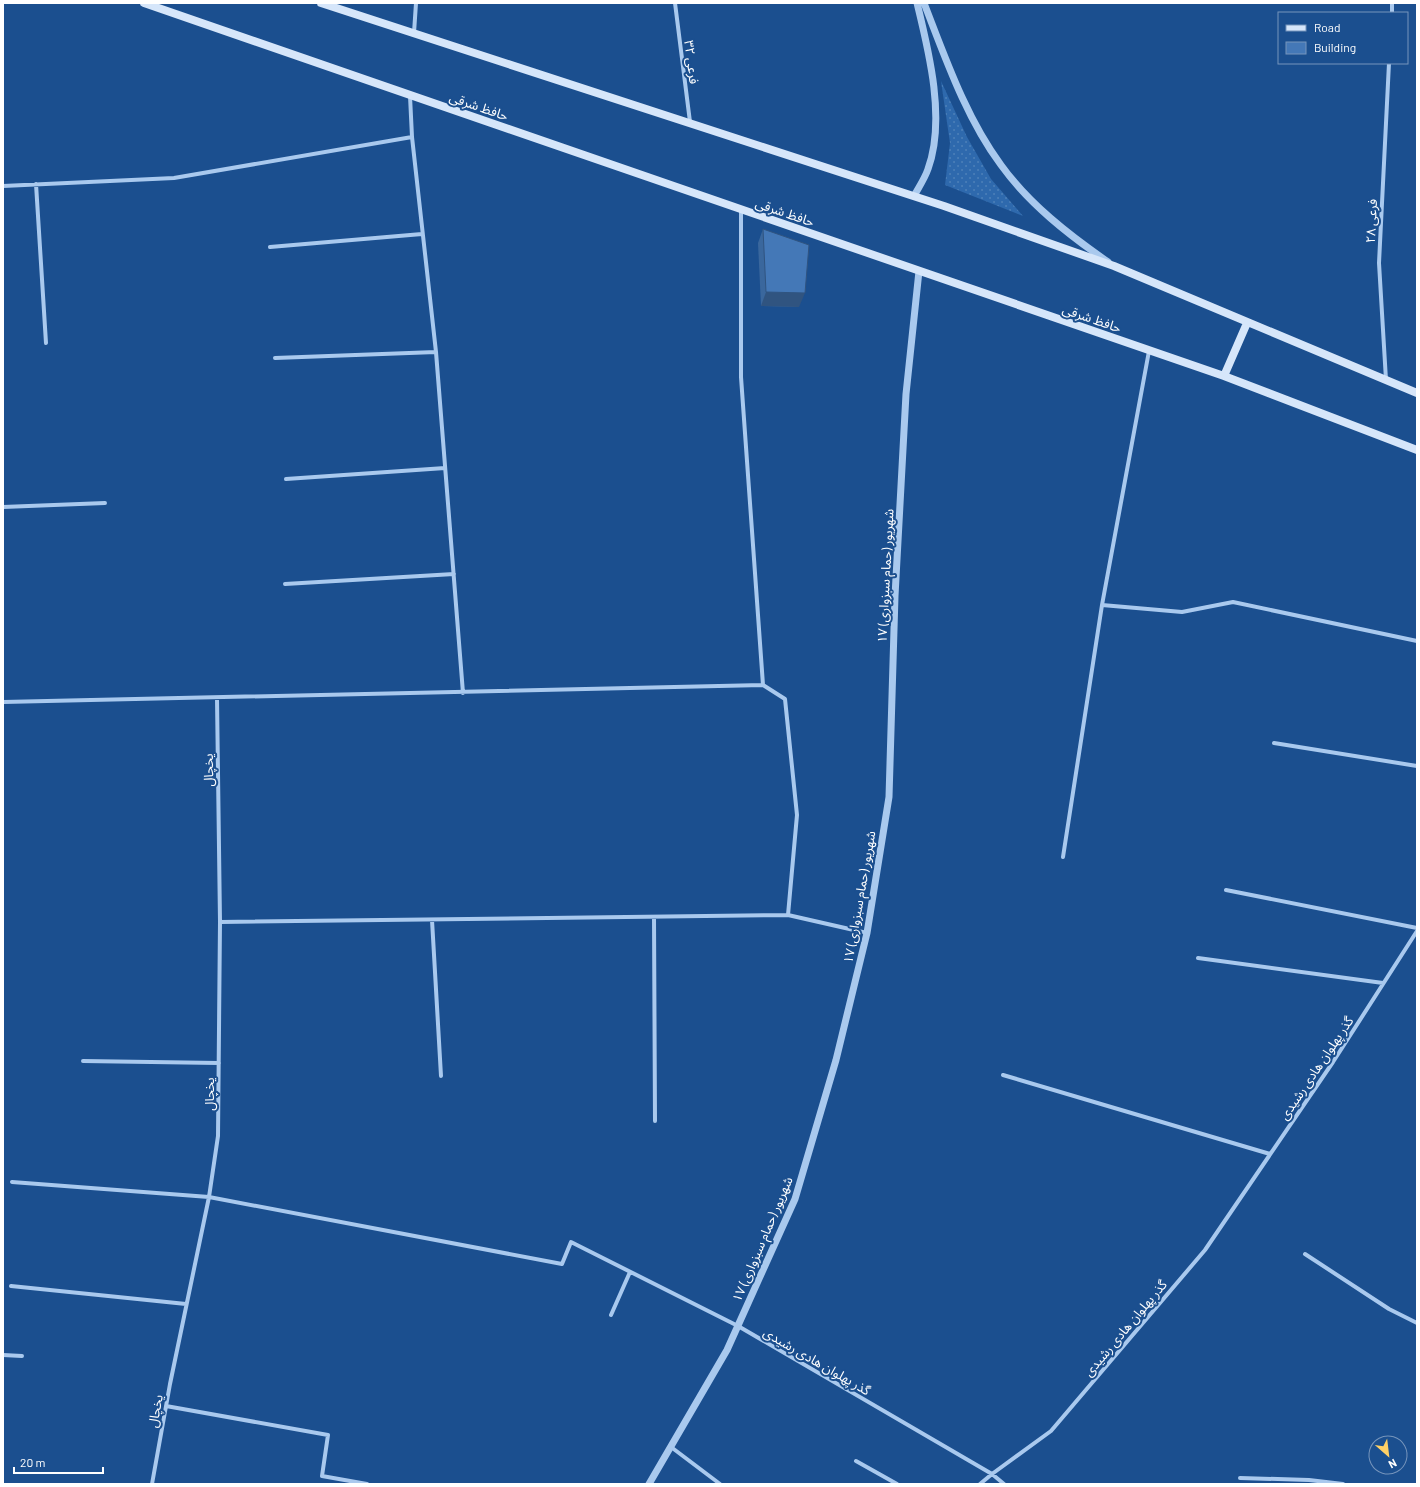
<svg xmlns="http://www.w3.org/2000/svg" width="1420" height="1487" viewBox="0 0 1420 1487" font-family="Barlow,'Noto Sans Arabic',sans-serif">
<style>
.grass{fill:url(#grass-dots)}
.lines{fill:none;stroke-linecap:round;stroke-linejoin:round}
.minor{stroke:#a9c9ee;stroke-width:4}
.tertiary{stroke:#a9c9ee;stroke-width:7}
.secondary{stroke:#d6e6fa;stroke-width:8}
.wall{fill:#3a679d}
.shaded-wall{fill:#305480}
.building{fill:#4478b7;stroke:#305480}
.labels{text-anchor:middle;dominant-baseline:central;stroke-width:4;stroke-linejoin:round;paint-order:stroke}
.street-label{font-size:13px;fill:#fff;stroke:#1b4f8f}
</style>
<defs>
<pattern id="grass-dots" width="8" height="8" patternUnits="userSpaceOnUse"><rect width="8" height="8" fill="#2e69ad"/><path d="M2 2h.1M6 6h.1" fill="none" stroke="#4d80b9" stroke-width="1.8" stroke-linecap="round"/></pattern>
</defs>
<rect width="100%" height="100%" fill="#1b4f8f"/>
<path class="grass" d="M 941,81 L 967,137 L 991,179 L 1023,216 L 945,185 L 950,143 Z"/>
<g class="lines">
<path class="minor" d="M 675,3 L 690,122
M 1392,13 L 1392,3
M 414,33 L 416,3
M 410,96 L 412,137 L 436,352 L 463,693
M 36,184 L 46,343
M 3,186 L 174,178 L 412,137
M 741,210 L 741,377 L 763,685
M 270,247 L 422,234
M 275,358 L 436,352
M 1386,380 L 1379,263 L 1389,63
M 286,479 L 445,468
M 3,507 L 105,503
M 285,584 L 454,574
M 1102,605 L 1182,612 L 1233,602 L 1417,641
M 3,702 L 763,685 L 785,699 L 797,815 L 788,915
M 1274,743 L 1417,766
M 1063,857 L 1102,605 L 1149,351
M 1226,890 L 1417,928
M 654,917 L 655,1121
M 432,920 L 441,1076
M 220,922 L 788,915 L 867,933
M 1198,958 L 1383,983
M 83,1061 L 219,1063
M 1003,1075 L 1270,1154
M 12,1182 L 209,1197 L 562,1264 L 571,1242 L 738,1326 L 992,1474 L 1051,1431 L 1205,1250 L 1333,1062 L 1417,931
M 1305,1254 L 1389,1309 L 1417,1323
M 11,1286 L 186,1304
M 611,1315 L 630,1272
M 3,1355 L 22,1356
M 166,1406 L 328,1435 L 322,1476 L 367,1484
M 671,1447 L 720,1484
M 856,1461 L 897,1484
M 1240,1478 L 1309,1480 L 1343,1484
M 152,1484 L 170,1384 L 209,1197 L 218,1136 L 220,922 L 217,698
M 980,1484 L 992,1474 L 1004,1484"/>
<path class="tertiary" d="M 924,3 C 945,57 966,118 1001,165 C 1029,204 1069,235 1108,262
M 914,196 C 919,187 925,178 928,169 C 946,120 929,52 917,3
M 649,1484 L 727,1350 L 795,1199 L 836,1060 L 867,933 L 889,797 L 895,596 L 906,394 L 919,271"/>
<path class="secondary" d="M 144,3 L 1224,376 L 1417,450
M 321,3 L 944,206 L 1114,266 L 1417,393
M 1224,376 L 1247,323"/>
</g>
<path class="wall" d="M 763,229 L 799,307 L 761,306 L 758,243 Z"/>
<path class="shaded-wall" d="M 766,292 L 805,293 L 799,307 L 761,306 Z"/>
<path class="building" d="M 763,229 L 809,245 L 805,293 L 766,292 Z"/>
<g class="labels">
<g class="street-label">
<text transform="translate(692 62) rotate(83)">فرعی ۳۲</text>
<text transform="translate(479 106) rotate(19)">حافظ شرقی</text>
<text transform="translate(785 212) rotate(19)">حافظ شرقی</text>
<text transform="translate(1371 221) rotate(-87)">فرعی ۲۸</text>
<text transform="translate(1092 318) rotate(19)">حافظ شرقی</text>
<text transform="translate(885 576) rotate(-87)">۱۷ شهریور (حمام سبزواری)</text>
<text transform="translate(208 770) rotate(-91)">یخچال</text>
<text transform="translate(859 897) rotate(-80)">۱۷ شهریور (حمام سبزواری)</text>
<text transform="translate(1316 1068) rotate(-56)">گذر پهلوان هادی رشیدی</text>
<text transform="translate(209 1094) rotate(-90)">یخچال</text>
<text transform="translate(762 1239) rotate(-67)">۱۷ شهریور (حمام سبزواری)</text>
<text transform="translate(1125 1328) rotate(-50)">گذر پهلوان هادی رشیدی</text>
<text transform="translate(817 1361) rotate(30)">گذر پهلوان هادی رشیدی</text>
<text transform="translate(155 1411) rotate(-80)">یخچال</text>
</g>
</g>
<rect width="1420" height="1487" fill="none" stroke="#ffffff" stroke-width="8"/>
<rect x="1278" y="12" width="130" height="52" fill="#1b4f8f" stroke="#7695bc"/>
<rect x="1286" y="25" width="20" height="6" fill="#d6e6fa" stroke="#7695bc"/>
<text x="1314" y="32" font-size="12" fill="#ffffff">Road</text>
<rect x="1286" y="42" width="20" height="12" fill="#4478b7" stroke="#7695bc"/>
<text x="1314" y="52" font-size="12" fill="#ffffff">Building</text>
<g transform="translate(1388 1455) rotate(152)"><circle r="19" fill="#1b4f8f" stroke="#7695bc"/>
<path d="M0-3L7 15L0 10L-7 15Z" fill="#ffd166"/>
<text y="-6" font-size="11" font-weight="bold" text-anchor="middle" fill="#ffffff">N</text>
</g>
<path d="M14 1467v6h89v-6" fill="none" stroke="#ffffff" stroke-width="2"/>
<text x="20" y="1467" font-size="12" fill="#ffffff" stroke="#1b4f8f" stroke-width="3" paint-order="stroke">20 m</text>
</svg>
